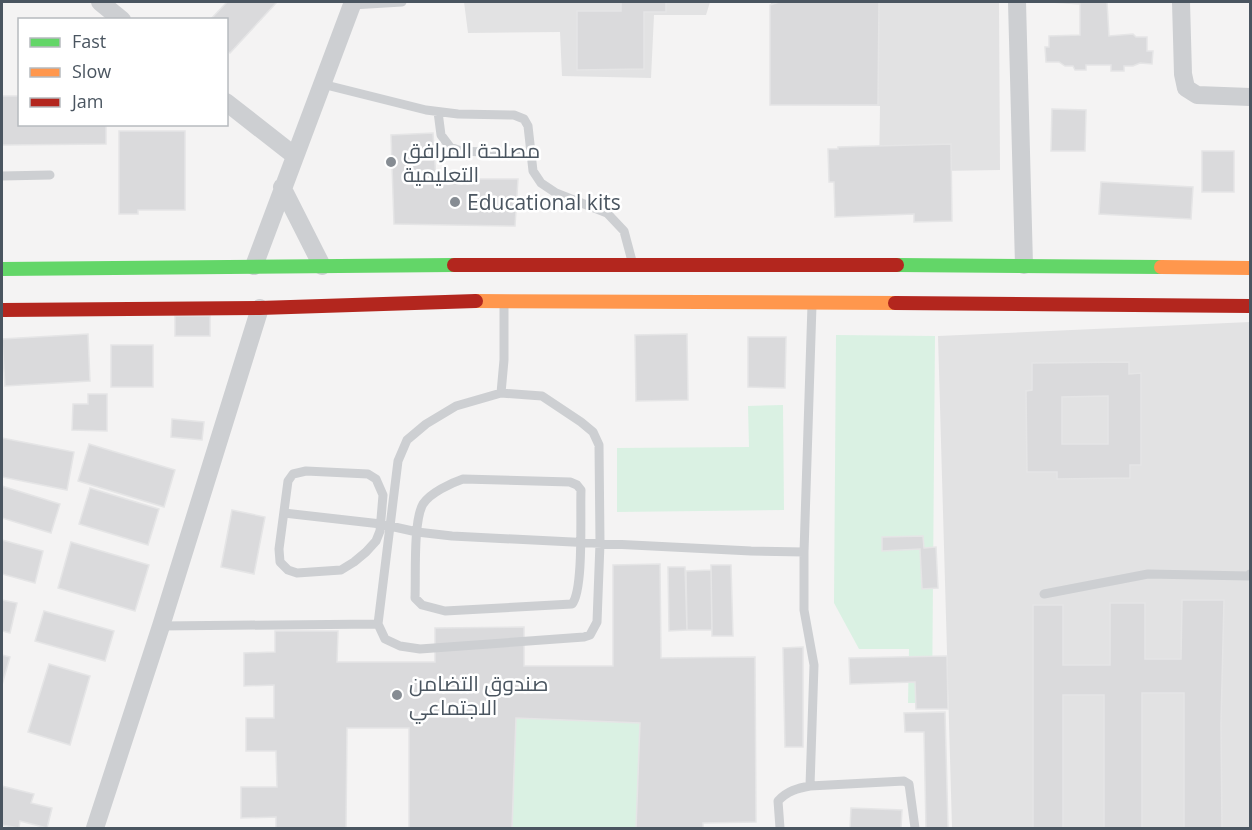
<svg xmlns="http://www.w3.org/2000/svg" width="1252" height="830" viewBox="0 0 1252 830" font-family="'Open Sans',Cairo,sans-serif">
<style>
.education{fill:#e2e2e3}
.green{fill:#daf1e3}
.building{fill:#dadadc;stroke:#e5e5e6;stroke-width:1.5;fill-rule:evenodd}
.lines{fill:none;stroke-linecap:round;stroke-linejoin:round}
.lane{stroke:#cdcfd2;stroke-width:9}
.street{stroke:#cdcfd2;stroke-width:18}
.fast{stroke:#63d668;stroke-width:14}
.slow{stroke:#ff974d;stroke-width:14}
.jam{stroke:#b3261e;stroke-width:14}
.poi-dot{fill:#868c93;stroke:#fff;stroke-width:2}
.labels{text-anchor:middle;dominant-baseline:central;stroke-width:5;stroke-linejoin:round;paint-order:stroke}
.poi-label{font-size:21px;fill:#4a5560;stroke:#fff;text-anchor:start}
</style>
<rect width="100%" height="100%" fill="#f4f3f3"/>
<path class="education" d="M 464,2 L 710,2 L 706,15 L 654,15 L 651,78 L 562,76 L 560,32 L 468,33 Z
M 771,2 L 999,2 L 1000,170 L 879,172 L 880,106 L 770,105 Z
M 1250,322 L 1250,828 L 952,828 L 938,336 Z"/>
<path class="green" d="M 836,335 L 935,336 L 932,703 L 908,703 L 909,649 L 859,649 L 834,603 Z
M 783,405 L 784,510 L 617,512 L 617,448 L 749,447 L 748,406 Z
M 516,718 L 640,723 L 636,828 L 512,828 Z"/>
<path class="building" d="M 227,2 L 277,2 L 230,53 L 226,50 L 226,20 L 210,20 Z
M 621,2 L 666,2 L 666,12 L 644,12 L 644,69 L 577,70 L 577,11 L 621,11 Z
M 779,2 L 879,2 L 878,105 L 770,105 L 770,5 Z
M 1051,2 L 1116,2 L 1107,2 L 1109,36 L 1133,34 L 1136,37 L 1147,37 L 1147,51 L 1153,51 L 1152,64 L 1140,63 L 1133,66 L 1124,66 L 1124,71 L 1111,71 L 1111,65 L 1086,65 L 1086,70 L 1075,70 L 1073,66 L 1065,66 L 1059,62 L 1046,62 L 1045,47 L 1049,47 L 1049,36 L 1080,35 L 1080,4 Z
M 2,96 L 20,96 L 20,124 L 106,124 L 106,144 L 2,145 Z
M 1052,109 L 1086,110 L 1085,151 L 1051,151 Z
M 119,131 L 185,131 L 185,210 L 138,210 L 138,214 L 119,214 Z
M 433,133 L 436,179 L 518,179 L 515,226 L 394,224 L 391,135 Z
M 951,144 L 952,221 L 914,222 L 914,214 L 835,217 L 834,182 L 829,182 L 828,149 L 838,149 L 838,147 Z
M 1202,151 L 1234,151 L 1234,192 L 1202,192 Z
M 1101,182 L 1193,187 L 1191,219 L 1099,214 Z
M 175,316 L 210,316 L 210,336 L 175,336 Z
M 88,334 L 90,381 L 5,386 L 2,339 Z
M 687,334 L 688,400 L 636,401 L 635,335 Z
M 748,337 L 786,337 L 785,388 L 748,387 Z
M 111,345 L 153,345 L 153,387 L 111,387 Z
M 1129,362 L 1129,374 L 1141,373 L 1141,465 L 1130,465 L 1130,478 L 1057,479 L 1057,472 L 1027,472 L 1026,391 L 1032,390 L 1032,363 ZM 1108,396 L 1108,444 L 1062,444 L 1062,397 Z
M 88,394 L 107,394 L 107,431 L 72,430 L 73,404 L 88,404 Z
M 172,419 L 204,422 L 202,440 L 171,437 Z
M 2,438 L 74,452 L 67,490 L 2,477 Z
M 89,444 L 175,470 L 164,507 L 78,481 Z
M 2,486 L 60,504 L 51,533 L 2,518 Z
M 90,488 L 159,509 L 148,545 L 79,524 Z
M 232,510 L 265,517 L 254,574 L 221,567 Z
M 923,536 L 924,548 L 936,547 L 938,588 L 922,589 L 920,549 L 882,551 L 882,537 Z
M 2,540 L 43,551 L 35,583 L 2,574 Z
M 71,542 L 149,565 L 135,611 L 58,588 Z
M 660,564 L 661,658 L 755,657 L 756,822 L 703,823 L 703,828 L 636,828 L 640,723 L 516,718 L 512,828 L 409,828 L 409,728 L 347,728 L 346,828 L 276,828 L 276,817 L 241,818 L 241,787 L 277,787 L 276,751 L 246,751 L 246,718 L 274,718 L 274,685 L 244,686 L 244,653 L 275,652 L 275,631 L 338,631 L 337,662 L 435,662 L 435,628 L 524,627 L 524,666 L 613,666 L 613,565 Z
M 711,565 L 731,565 L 733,636 L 712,636 Z
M 668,567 L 685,567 L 687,630 L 669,631 Z
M 711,570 L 712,630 L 687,630 L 686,571 Z
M 2,600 L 17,603 L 10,633 L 2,631 Z
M 1182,600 L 1224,600 L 1221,724 L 1222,828 L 1184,828 L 1184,693 L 1142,693 L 1142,828 L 1104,828 L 1104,695 L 1063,695 L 1063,828 L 1033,828 L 1033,605 L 1063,605 L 1063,665 L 1110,665 L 1110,603 L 1145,603 L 1145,659 L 1181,659 Z
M 44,611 L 114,631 L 105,661 L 35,641 Z
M 803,647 L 803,747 L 785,747 L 783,648 Z
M 2,655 L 10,657 L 2,685 Z
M 947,656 L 948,709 L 916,709 L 915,682 L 850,684 L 849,658 Z
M 49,664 L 90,676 L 70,745 L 28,732 Z
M 945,712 L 948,828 L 926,828 L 924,732 L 905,732 L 904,713 Z
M 2,786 L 34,794 L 31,803 L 52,808 L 47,828 L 20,821 L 19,828 L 2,825 Z
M 851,808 L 902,810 L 901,828 L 850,828 Z"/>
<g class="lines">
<path class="lane" d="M 352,5 L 402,2
M 322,84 L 426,110 L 458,114 L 514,115 L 524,119 L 528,126 L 533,171 L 541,183 L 556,193 L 607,213 L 624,231 L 632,261
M 438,112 L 441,135 L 450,147 L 461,151 L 530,154
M 2,176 L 50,175
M 501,393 L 504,360 L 504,302
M 306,471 L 368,474 L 376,479 L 383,495 L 380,531 L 376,541 L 366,552 L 354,562 L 341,570 L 297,573 L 288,570 L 280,562 L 279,549 L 288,481 L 293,474 Z
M 463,479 L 570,482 L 577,485 L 581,490 C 580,512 584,590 572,604 L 445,611 L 422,605 L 415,598 C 416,576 413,521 423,504 C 430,493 451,483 463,479 Z
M 284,513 L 381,524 L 417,532 L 452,536 L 751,551 L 804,552
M 1044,594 L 1148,574 L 1249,576 L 1250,574
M 161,626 L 378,624 L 385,639 L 400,646 L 420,649 L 584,637 L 590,635 L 597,622 L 600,543 L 599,445 L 593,432 L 581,422 L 542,396 L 501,393 L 456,406 L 426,424 L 407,440 L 398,461 L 378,624
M 810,786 L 904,781 L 909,784 L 915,828
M 780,828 L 778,801 C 787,791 798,788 810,786 L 814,665 L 804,610 L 804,552 L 812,305"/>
<path class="street" d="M 100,2 L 122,20
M 1017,2 L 1024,265
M 1181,2 L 1183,74 L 1186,88 L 1197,95 L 1250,97
M 226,102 L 295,156
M 282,187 L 322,266
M 254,266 L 353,2
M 95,828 L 161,626 L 260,308"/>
<path class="fast" d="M 897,265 L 1161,267
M 2,269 L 454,265"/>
<path class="slow" d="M 1161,267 L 1250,268
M 476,301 L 895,303"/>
<path class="jam" d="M 454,265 L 897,265
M 895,303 L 1250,306
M 2,310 L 260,308 L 476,301"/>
</g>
<g class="poi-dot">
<circle cx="391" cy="162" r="6"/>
<circle cx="455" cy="202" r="6"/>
<circle cx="397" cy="695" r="6"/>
</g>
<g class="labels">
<g class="poi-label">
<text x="403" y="150">مصلحة المرافق<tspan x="403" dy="24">التعليمية</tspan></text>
<text x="467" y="202">Educational kits</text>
<text x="409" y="683">صندوق التضامن<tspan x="409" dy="24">الاجتماعي</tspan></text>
</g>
</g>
<rect width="1252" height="830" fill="none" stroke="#4a5560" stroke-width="6"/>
<rect x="18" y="18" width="210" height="108" fill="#ffffff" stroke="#b7bbbf" stroke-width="1.5"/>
<rect x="30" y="38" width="30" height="9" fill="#63d668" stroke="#b7bbbf" stroke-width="1.5"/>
<text x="72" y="48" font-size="18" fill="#4a5560">Fast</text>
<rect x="30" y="68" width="30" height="9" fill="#ff974d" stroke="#b7bbbf" stroke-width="1.5"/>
<text x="72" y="78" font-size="18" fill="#4a5560">Slow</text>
<rect x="30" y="98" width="30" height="9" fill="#b3261e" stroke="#b7bbbf" stroke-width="1.5"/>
<text x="72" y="108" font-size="18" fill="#4a5560">Jam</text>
</svg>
